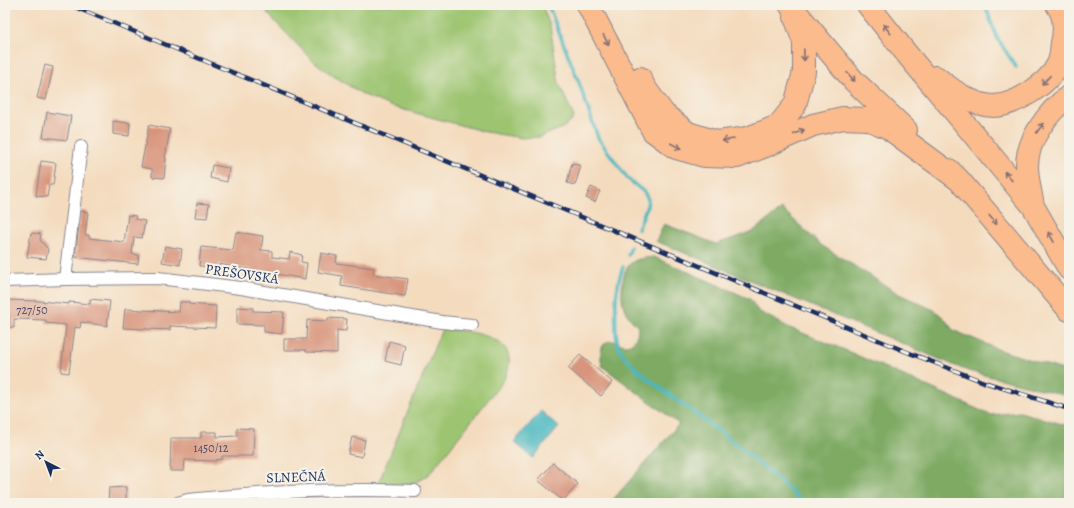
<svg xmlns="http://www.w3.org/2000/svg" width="1074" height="508" viewBox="0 0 1074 508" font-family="Alegreya,serif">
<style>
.green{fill:#9dc571;stroke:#5c7a68}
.forest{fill:#7eaa63;stroke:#4c6c60}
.water{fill:#48b7c0;stroke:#32738f}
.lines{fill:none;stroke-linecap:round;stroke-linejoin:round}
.stream{stroke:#48b7c0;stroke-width:3.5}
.building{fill:#d8947c}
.street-casing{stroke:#88858e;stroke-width:14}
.highway-casing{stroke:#88858e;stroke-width:24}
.street{stroke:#fff;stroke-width:12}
.highway{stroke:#fbbb8c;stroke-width:22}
.rail-casing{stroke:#1b2f5e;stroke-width:4.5}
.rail{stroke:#f7f3e8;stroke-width:3;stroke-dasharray:9;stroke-linecap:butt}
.oneway{stroke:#806e73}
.labels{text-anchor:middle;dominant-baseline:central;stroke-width:4;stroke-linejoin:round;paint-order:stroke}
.number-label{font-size:12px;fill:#4a4866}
.street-label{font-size:14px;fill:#1b2f5e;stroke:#f7f3e8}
</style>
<rect width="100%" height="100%" fill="#f7f3e8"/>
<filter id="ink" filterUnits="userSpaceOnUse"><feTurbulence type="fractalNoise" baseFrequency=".025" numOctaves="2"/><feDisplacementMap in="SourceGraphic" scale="8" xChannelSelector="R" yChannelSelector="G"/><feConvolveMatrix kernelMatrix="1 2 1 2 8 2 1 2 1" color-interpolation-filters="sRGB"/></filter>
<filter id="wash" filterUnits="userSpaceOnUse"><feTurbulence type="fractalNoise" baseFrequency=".012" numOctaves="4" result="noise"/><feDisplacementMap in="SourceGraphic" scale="16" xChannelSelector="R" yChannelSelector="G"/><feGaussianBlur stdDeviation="0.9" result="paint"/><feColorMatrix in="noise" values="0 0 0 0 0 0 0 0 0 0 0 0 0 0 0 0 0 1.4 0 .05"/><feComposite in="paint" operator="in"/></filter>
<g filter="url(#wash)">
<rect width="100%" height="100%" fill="#f4dbbe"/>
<path class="green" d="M 262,5 L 542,5 L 550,26 L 559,84 L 574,117 L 571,122 L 562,128 L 540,137 L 522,138 L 486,132 L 390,106 L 364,95 L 332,75 L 311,59 L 269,15 Z
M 442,329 C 472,331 528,336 503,381 L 431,472 C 413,488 400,485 378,484 Z"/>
<path class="forest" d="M 782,209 L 821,245 L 899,294 L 934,310 L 944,318 L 953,330 L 1000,350 L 1069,372 L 1069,396 L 968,371 L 656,241 L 664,224 L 716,244 L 752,232 Z
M 654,257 L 750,299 L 758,311 L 790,328 L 845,350 L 947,395 L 990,415 L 1020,412 L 1069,426 L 1069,503 L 857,502 L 851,503 L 610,503 L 679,424 L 602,366 C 600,357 599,340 613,341 C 617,341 621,345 625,345 C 635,345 638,335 638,327 C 622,312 620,300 623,280 C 624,275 625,269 629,265 C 635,258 645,258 654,257 Z"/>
<path class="water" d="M 541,411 L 559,427 L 533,458 L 514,442 Z"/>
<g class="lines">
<path class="stream" d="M 548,5 L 578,80 L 598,138 L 628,179 L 644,192 L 648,199 L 647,206 L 638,229
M 985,5 L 997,38 L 1016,67
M 628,255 L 631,247
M 623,267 C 621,273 619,279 618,285 C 615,299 614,335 619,348 C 628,369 691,409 711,425 C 743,449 775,476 804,503"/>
</g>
<g id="blocks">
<path class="building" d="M 45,65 L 53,67 L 46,100 L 37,98 Z
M 47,112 L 71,116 L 67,140 L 43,137 Z
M 113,121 L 130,123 L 129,136 L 113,134 Z
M 149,125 L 170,129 L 165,158 L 166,158 L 164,178 L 152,177 L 152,169 L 141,167 Z
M 41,161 L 56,163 L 53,185 L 49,185 L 47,197 L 36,196 Z
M 572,163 L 581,166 L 575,185 L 567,183 Z
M 212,165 L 229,168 L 227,182 L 210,178 Z
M 591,187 L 600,191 L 595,202 L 586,198 Z
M 197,203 L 209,204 L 207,218 L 195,217 Z
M 81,211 L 88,212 L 85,235 L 89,235 L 89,238 L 124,242 L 128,215 L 136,216 L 135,219 L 145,221 L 142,238 L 134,237 L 132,254 L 139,255 L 138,264 L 75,257 Z
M 236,232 L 263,236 L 261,250 L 272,251 L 272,257 L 289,259 L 290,252 L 302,255 L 301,262 L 307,263 L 305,279 L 219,264 L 219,267 L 199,266 L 201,247 L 233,250 Z
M 31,233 L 41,234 L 40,240 L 48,249 L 46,259 L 27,257 Z
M 165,246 L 182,249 L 180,265 L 162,262 Z
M 321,253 L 337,256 L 336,263 L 374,268 L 373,274 L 408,279 L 405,296 L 341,286 L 342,276 L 318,272 Z
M 90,299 L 110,301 L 107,326 L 81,322 L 80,328 L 75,327 L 69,373 L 61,372 L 66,325 L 46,323 L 46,320 L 14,319 L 14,328 L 5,327 L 6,300 L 40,301 L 69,304 L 69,302 L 90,304 Z
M 180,302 L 189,302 L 189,304 L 216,306 L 215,328 L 170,326 L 170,330 L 123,328 L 125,309 L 179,312 Z
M 237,307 L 253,308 L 253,311 L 284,312 L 282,334 L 264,332 L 264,325 L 237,324 Z
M 328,318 L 347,319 L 346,331 L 337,330 L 337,353 L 306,352 L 306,350 L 284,350 L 284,339 L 306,339 L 307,320 L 328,321 Z
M 389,341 L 405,345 L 401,365 L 385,361 Z
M 580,355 L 612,382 L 601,396 L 568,368 Z
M 237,428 L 254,429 L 253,456 L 222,456 L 222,459 L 216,460 L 216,461 L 185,460 L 184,471 L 170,471 L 171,438 L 201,438 L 201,432 L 217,432 L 217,437 L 237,436 Z
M 352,437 L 365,440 L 362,457 L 348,454 Z
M 553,463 L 578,484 L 563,501 L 538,480 Z
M 126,487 L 126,503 L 108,503 L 109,488 Z"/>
</g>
</g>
<g filter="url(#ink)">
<use href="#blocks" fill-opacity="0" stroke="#88858e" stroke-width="1"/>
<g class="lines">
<g class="street-casing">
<path id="street" d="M 65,279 L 81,147
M 5,281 L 65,279 L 158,278 L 241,288 L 442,322 L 472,325
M 178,503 L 188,500 C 264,492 339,488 415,491"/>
</g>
<g class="highway-casing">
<path id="highway" d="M 588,5 L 653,131 L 676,148 L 704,156 L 737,157 L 768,145 L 813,125 L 843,118 L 867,119 L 887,127 L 959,180
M 790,5 L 854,81 L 906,130
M 868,5 L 906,53 L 1033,206 L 1069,269
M 936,77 C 952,90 971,105 993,106 C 1014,106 1049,84 1058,64 C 1061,58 1061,50 1062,43 C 1065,30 1065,16 1057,5
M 640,78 L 645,88 L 664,114 L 688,133 L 717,142 L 748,138 L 778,126 L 795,105 L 804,72 L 804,42 L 795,17
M 949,170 L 959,180 L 1069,310
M 1033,206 C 1031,193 1027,179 1027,166 C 1027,139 1049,111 1069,96"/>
</g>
<use href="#street" class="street"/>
<use href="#highway" class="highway"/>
<g class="rail-casing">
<path id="rail" d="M 70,5 L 907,352 L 984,382 L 1069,409"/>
</g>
<use href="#rail" class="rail"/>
</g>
<defs><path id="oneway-shaft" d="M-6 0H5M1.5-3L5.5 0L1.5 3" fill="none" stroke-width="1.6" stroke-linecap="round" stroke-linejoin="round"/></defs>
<g class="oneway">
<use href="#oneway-shaft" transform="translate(887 29) rotate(-128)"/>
<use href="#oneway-shaft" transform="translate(606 40) rotate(63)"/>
<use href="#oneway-shaft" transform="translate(804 55) rotate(88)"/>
<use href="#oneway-shaft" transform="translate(851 77) rotate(48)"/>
<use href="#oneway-shaft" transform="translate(1046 80) rotate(134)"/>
<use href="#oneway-shaft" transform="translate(1040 128) rotate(-54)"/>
<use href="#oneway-shaft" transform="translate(799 132) rotate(-24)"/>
<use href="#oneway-shaft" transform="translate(728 140) rotate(171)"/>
<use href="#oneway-shaft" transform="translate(676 146) rotate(28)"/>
<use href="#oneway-shaft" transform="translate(1008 176) rotate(-130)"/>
<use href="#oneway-shaft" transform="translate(993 220) rotate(50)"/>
<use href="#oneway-shaft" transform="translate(1051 237) rotate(-120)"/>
</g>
</g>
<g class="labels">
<g class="number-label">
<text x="32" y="310">727/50</text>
<text x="211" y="448">1450/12</text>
</g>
<g class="street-label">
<text transform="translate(242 274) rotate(8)">PREŠOVSKÁ</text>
<text transform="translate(296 477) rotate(-2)">SLNEČNÁ</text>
</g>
</g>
<rect width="1074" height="508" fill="none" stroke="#f7f3e8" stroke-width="20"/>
<g transform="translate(46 462) rotate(318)" stroke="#f7f3e8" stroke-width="3" paint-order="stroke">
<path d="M0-3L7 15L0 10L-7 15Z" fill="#1b2f5e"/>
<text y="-6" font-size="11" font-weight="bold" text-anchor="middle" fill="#1b2f5e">N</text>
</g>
</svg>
